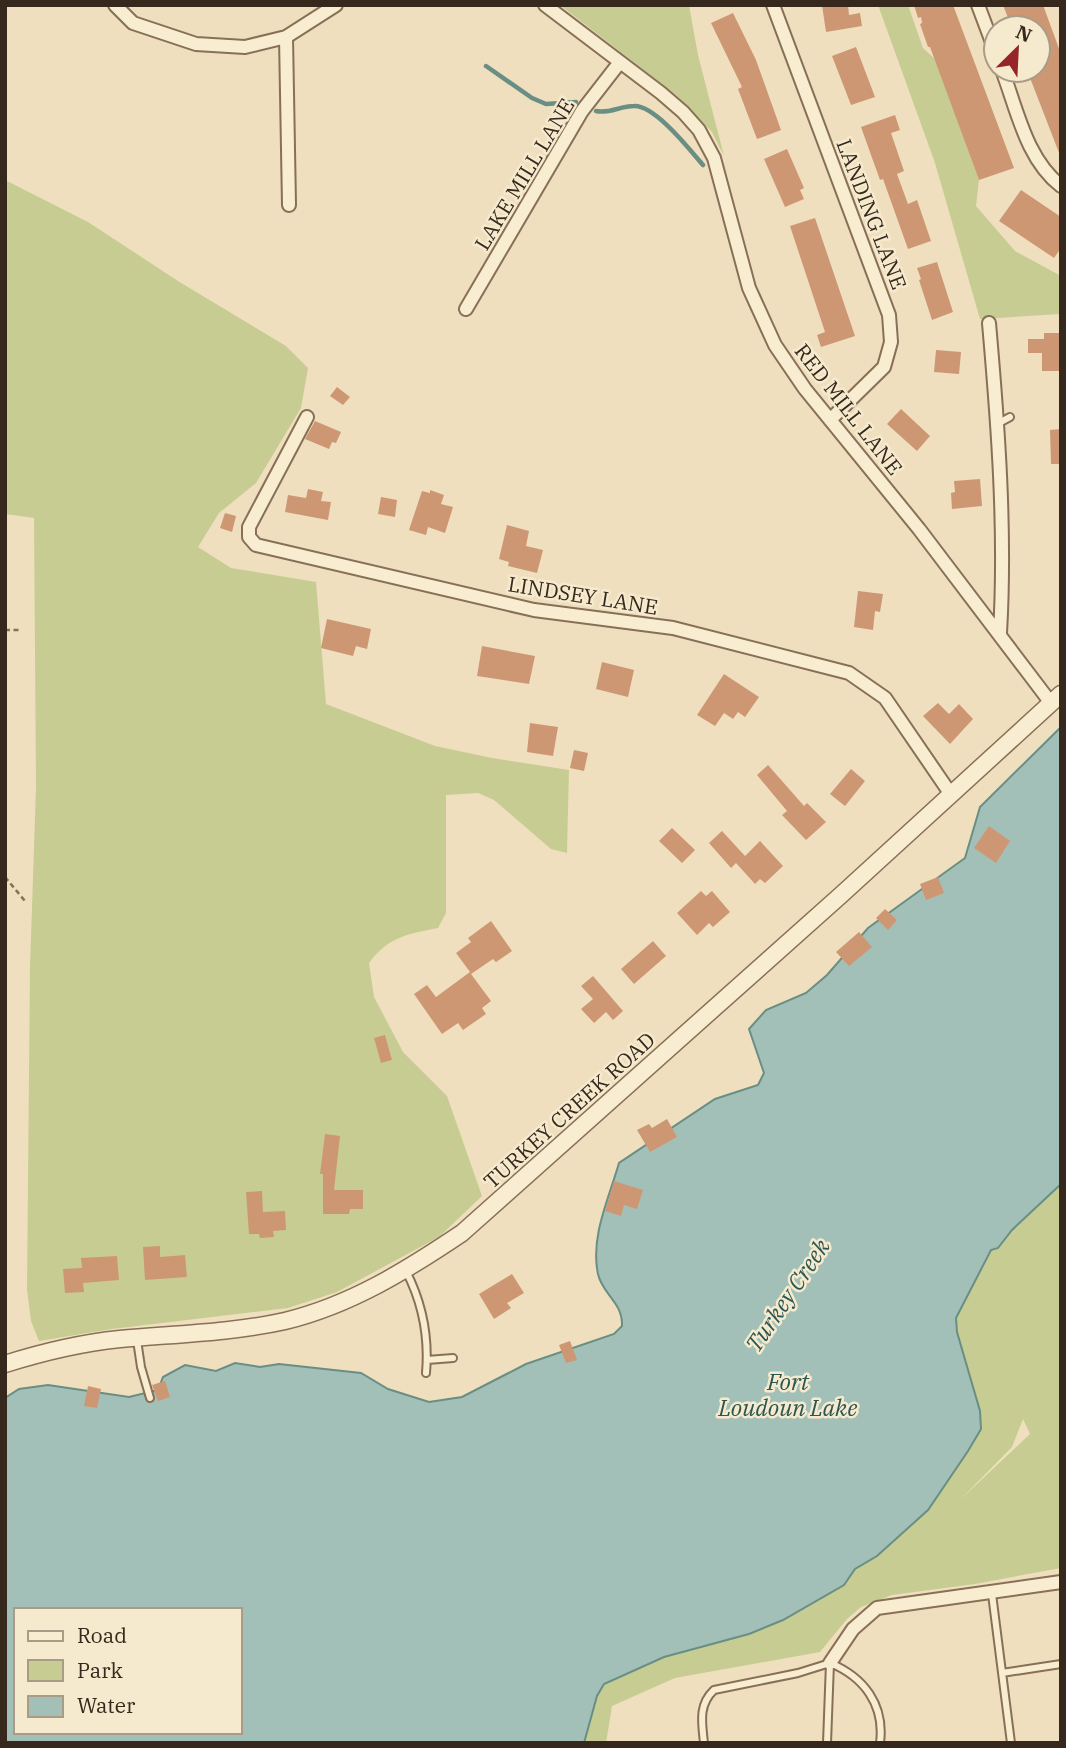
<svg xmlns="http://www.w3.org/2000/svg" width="1066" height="1748" viewBox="0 0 1066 1748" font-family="'IBM Plex Serif',serif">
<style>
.green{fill:#c7cd92;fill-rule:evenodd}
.water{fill:#a2c0b7;stroke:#698e84;stroke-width:2;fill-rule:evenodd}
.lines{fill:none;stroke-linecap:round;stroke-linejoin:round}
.stream{stroke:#698e84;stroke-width:4.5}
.building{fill:#ce9773}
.service-casing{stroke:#877057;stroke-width:10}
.minor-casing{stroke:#877057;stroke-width:16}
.tertiary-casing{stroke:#877057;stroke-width:19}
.path{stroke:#877057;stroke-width:2.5;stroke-dasharray:5 3.5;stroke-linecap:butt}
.service{stroke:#f9edd1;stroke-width:6}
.minor{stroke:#f9edd1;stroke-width:12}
.tertiary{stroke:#f9edd1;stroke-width:16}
.labels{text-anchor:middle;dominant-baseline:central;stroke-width:5;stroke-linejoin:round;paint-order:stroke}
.street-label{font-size:21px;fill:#36281c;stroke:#f6eace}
.water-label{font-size:23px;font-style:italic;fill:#2a5653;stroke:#f6eace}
</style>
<rect width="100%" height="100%" fill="#efdfbe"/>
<path class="green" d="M 560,5 L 689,5 L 698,55 L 724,156 L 712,132 L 676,95 Z
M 878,5 L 908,5 L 923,48 L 935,59 L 979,180 L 976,206 L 1015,251 L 1061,276 L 1061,314 L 980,319 L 935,163 Z
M 5,180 L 88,222 L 178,281 L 286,346 L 308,368 L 301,408 L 256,483 L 219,513 L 198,547 L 231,568 L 316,582 L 326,704 L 435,746 L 492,758 L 569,770 L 567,853 L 551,849 L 494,800 L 478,793 L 446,795 L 446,913 L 438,928 C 408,934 388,937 369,963 L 374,997 L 403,1052 L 447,1096 L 482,1196 L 439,1237 L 337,1292 L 288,1308 L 112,1329 L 39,1341 L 31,1321 L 27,1289 L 30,967 L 36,787 L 34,518 L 5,514 Z
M 1061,1184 L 1061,1568 L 975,1584 L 892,1595 L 861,1607 L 847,1619 L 820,1652 L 675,1678 L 612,1706 L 606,1743 L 584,1743 L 593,1691 L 604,1684 L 664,1657 L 749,1634 L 844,1585 L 855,1569 L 877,1556 L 928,1510 L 968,1451 L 981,1429 L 980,1411 L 957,1332 L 956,1318 L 987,1243 L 1027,1216 ZM 1023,1419 L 1030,1434 L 960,1500 L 1012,1447 Z"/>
<path class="water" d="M 1061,727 L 1061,1184 L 1012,1230 L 998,1248 L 991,1250 L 956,1318 L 957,1332 L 980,1411 L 981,1429 L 968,1451 L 928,1510 L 877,1556 L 855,1569 L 844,1585 L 783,1620 L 749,1634 L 664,1657 L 604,1684 L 597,1696 L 584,1743 L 5,1743 L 5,1398 L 19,1389 L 48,1385 L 129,1397 L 158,1390 L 163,1377 L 185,1365 L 216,1371 L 235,1363 L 260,1367 L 279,1364 L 361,1373 L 388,1389 L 429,1402 L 462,1397 L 526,1364 L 614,1334 L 622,1326 C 623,1302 602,1294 598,1274 C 590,1237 609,1198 619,1163 L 715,1099 L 758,1085 L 764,1073 L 749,1029 L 766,1010 L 806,993 L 827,975 L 868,928 L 965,858 L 980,807 ZM 16,1610 L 240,1610 L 240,1732 L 16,1732 Z"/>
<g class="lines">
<path class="stream" d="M 486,66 L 532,98 L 546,104 L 576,102
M 596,111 C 609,114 620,106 634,106 C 655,105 690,150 703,165"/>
</g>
<path class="building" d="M 822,5 L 848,5 L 849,15 L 860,13 L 862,26 L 826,32 Z
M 914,5 L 953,5 L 1014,168 L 979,180 L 930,47 L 928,47 L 920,24 L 922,23 L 921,17 L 918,18 Z
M 1003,5 L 1043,5 L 1061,54 L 1061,158 L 1027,70 L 1038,70 L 1038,28 L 1012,28 Z
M 733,13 L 756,60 L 781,130 L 757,139 L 738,89 L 742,87 L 711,23 Z
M 856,47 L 875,97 L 851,105 L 832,56 Z
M 895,115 L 900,130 L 891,133 L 904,171 L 897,174 L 908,204 L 917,200 L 931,241 L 908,249 L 883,179 L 880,180 L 861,127 Z
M 787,149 L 804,188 L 800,190 L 804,199 L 785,207 L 764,159 Z
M 1021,190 L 1061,217 L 1061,248 L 1054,258 L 999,221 Z
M 815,218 L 855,336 L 821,347 L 817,335 L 825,332 L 790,226 Z
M 937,262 L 953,312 L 932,320 L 919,280 L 921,279 L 917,268 Z
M 1044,333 L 1061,333 L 1061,371 L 1042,371 L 1042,353 L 1028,353 L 1028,339 L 1044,339 Z
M 936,350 L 961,352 L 959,374 L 934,372 Z
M 337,387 L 350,397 L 343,405 L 330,396 Z
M 901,409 L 930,436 L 917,451 L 887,424 Z
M 315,421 L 341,432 L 336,443 L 332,442 L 329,449 L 305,439 Z
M 1061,429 L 1061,464 L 1051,464 L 1050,430 Z
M 980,479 L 982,506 L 952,509 L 951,493 L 955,492 L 954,481 Z
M 308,489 L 323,492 L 321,501 L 331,502 L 328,520 L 285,512 L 288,495 L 306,498 Z
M 430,490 L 444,495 L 441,504 L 453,507 L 445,533 L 428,527 L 426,535 L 409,530 L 422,491 L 430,493 Z
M 381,497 L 397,500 L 395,517 L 378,514 Z
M 225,513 L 236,516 L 232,532 L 220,528 Z
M 507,525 L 529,531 L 526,546 L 543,550 L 537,573 L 508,566 L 509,562 L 499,559 Z
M 858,591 L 883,594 L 880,612 L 875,611 L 873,630 L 854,627 Z
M 327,619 L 371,629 L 367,649 L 356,646 L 353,656 L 321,648 Z
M 482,646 L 535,656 L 529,684 L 477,676 Z
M 602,662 L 634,670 L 628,697 L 596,689 Z
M 724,674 L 759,697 L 745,717 L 738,712 L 733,719 L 724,713 L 715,726 L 697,715 Z
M 938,703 L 949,714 L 959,704 L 973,719 L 950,744 L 923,716 Z
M 530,723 L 558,727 L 553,756 L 527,752 Z
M 574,750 L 588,753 L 584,771 L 570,768 Z
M 768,765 L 804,806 L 807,803 L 826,822 L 806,840 L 782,815 L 787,811 L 757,775 Z
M 851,769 L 865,781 L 845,806 L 830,794 Z
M 989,826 L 1010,841 L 996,863 L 974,848 Z
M 672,828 L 695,850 L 682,863 L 659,841 Z
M 722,831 L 745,856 L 760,841 L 783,866 L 765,883 L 760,879 L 755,884 L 736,863 L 731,868 L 709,843 Z
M 938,877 L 944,893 L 926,900 L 920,884 Z
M 701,891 L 706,896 L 712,891 L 730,912 L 713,927 L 709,923 L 697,935 L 677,913 Z
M 885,909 L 897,920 L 888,930 L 876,918 Z
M 491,921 L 512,951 L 496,962 L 493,959 L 471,974 L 491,1001 L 482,1008 L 486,1014 L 463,1030 L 458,1023 L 442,1034 L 414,994 L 427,985 L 436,997 L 470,972 L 456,953 L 471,942 L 468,938 Z
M 859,932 L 872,947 L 849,966 L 836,952 Z
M 653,941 L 666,956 L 634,984 L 621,969 Z
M 593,976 L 623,1011 L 613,1020 L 606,1012 L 594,1023 L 581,1009 L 593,999 L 581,986 Z
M 385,1035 L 392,1060 L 381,1063 L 374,1038 Z
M 667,1119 L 677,1137 L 650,1152 L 637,1130 L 649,1124 L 652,1128 Z
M 325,1134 L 340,1136 L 334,1190 L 363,1190 L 363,1209 L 350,1209 L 349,1214 L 323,1214 L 323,1174 L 320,1174 Z
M 614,1181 L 643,1190 L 637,1209 L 624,1205 L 621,1216 L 605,1211 Z
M 262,1191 L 263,1212 L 285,1211 L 286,1230 L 273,1231 L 274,1237 L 260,1238 L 259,1234 L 249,1234 L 246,1192 Z
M 160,1246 L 160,1257 L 185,1255 L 187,1277 L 145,1280 L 143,1247 Z
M 117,1256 L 119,1280 L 83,1283 L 84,1292 L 65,1293 L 63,1269 L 82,1268 L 81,1258 Z
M 512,1274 L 524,1293 L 507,1303 L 511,1308 L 494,1319 L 479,1294 Z
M 570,1341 L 577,1360 L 566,1363 L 559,1345 Z
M 165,1381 L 170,1397 L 158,1401 L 152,1385 Z
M 88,1386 L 101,1389 L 97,1408 L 84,1406 Z"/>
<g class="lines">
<g class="service-casing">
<path id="service" d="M 997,424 L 1010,417
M 406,1271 C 422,1302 429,1338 426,1373
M 137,1340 L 141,1367 L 150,1398
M 427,1360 L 453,1358
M 992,1594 L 1011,1743
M 1002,1673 L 1061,1664
M 704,1743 C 702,1723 698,1705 714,1690 L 798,1673 L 830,1663 C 864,1677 885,1705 880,1743
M 827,1743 L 830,1663"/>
</g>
<g class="minor-casing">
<path id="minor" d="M 115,5 L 133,23 L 196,44 L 245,47 L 286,37 L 336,5
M 545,5 L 661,93 L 683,112 L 699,130 L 714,158 L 749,288 L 775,345 L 805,389 L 919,529 L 1051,703
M 773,5 L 889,315 L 891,342 L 884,367 L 830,420
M 978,5 L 996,53
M 286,37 L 289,205
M 1002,70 C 1017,109 1026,159 1061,186
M 466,309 L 582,111 L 620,62
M 989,323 C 998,425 1006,530 1000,633
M 307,417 L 249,527 L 249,537 L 256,545 L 534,610 L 673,628 L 849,673 L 885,698 L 950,793
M 830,1663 L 853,1629 L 877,1608 L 1061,1582"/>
</g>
<g class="tertiary-casing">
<path id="tertiary" d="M 5,1364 C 43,1352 81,1343 120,1339 C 175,1334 231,1333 285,1321 C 351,1305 407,1270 462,1233 L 841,895 L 1061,694"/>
</g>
<path class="path" d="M 5,630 L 22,630
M 5,877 L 25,901
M 1060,1245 L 1061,1244"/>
<use href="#service" class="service"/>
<use href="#minor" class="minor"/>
<use href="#tertiary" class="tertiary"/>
</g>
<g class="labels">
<g class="street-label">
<text transform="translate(524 174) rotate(-59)">LAKE MILL LANE</text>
<text transform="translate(872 214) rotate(69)">LANDING LANE</text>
<text transform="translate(849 409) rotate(52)">RED MILL LANE</text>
<text transform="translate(583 595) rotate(9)">LINDSEY LANE</text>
<text transform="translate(569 1110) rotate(-42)">TURKEY CREEK ROAD</text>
</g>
<g class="water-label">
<text transform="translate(787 1295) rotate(-56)">Turkey Creek</text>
<text x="788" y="1381">Fort<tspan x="788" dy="26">Loudoun Lake</tspan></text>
</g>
</g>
<rect width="1066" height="1748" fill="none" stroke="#36281c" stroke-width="14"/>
<rect x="14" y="1608" width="228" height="126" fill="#f6eace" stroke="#a99c87" stroke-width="2"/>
<rect x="28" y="1631" width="35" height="10" fill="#f9edd1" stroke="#a99c87" stroke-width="2"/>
<text x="77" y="1643" font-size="21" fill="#36281c">Road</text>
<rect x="28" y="1660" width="35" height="21" fill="#c7cd92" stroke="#a99c87" stroke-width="2"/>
<text x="77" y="1678" font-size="21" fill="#36281c">Park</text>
<rect x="28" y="1696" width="35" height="21" fill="#a2c0b7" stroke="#a99c87" stroke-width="2"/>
<text x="77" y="1713" font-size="21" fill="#36281c">Water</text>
<g transform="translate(1017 49) rotate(24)"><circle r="33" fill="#f6eace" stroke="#a99c87" stroke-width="2"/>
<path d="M0-5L12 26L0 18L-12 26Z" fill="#972528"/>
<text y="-10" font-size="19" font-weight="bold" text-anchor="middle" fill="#36281c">N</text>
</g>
</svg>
